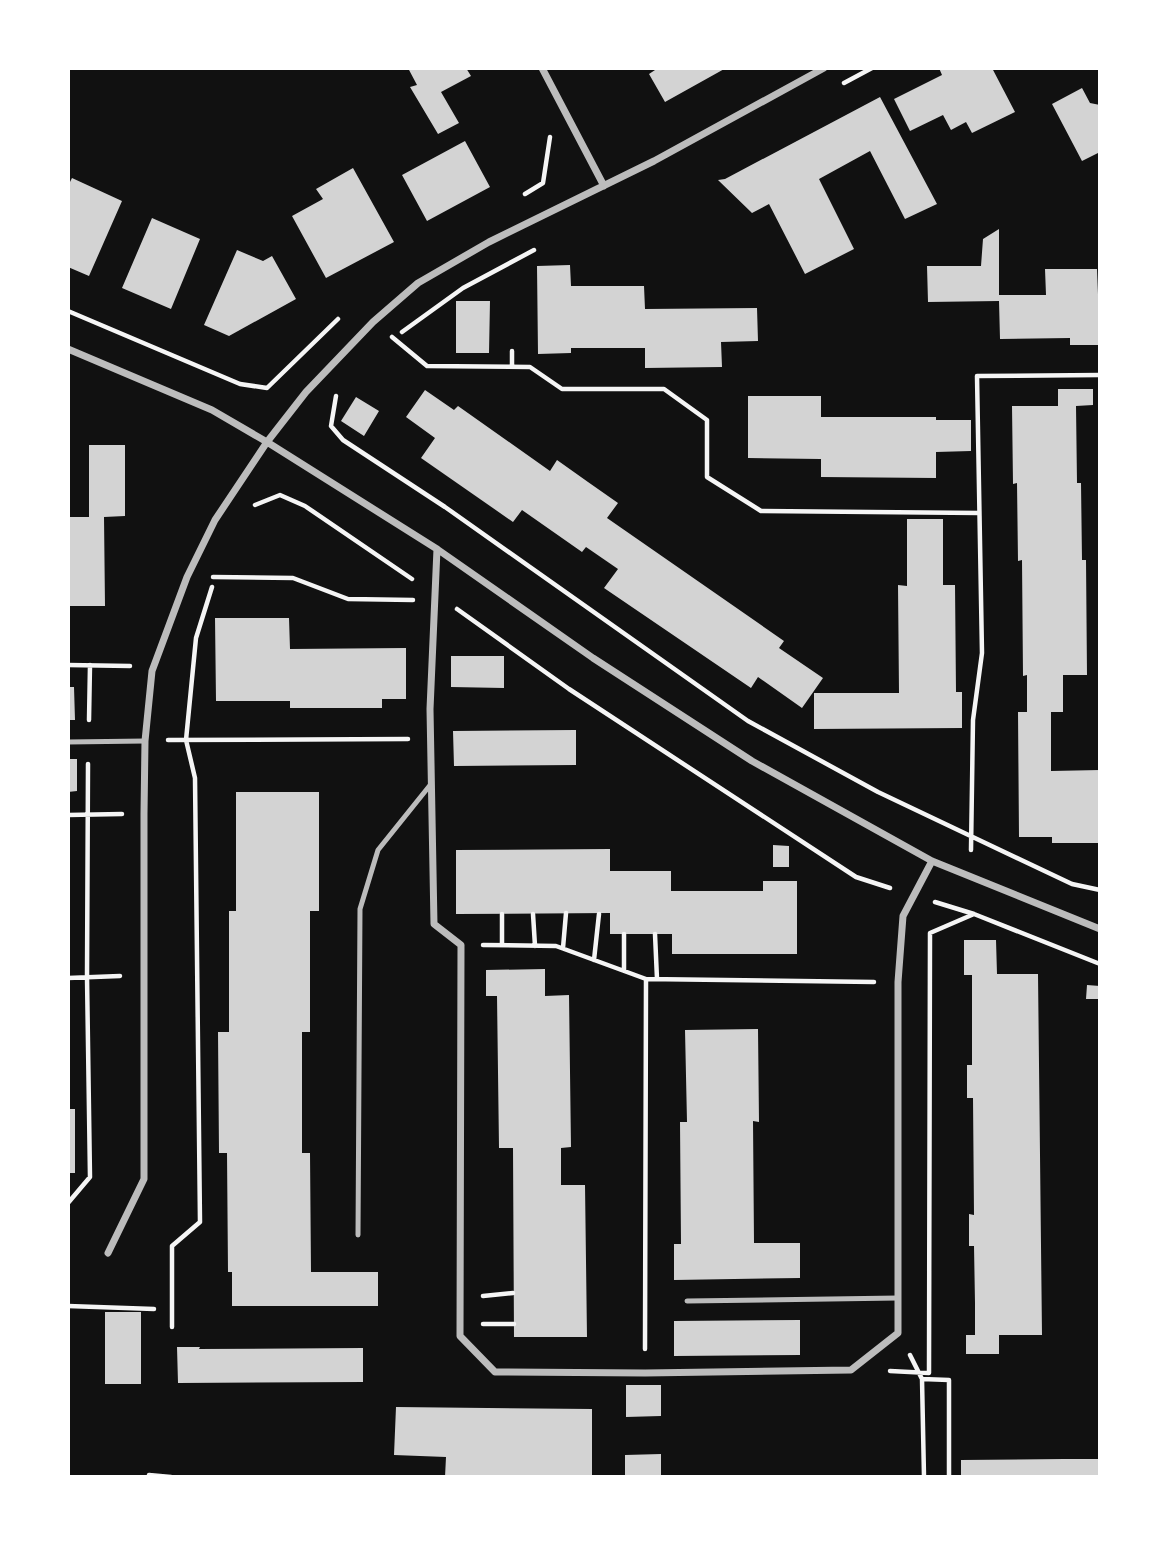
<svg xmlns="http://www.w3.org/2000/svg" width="1168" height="1545" viewBox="0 0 1168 1545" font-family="'Space Grotesk',sans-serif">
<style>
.building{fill:#d3d3d3}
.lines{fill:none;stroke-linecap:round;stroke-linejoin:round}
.path{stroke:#f5f5f5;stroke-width:4.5}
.service{stroke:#bcbcbc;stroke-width:5}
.minor{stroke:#bcbcbc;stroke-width:7}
</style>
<rect width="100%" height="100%" fill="#111"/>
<path class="building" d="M 408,68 L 466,68 L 471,76 L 441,92 L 459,123 L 438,134 L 410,87 L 417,85 Z
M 658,68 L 726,68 L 665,102 L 649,74 Z
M 939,68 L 992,68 L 1015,112 L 972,133 L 966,122 L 951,130 L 943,115 L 910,131 L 894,99 L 942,75 Z
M 1082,88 L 1090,103 L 1100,105 L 1100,152 L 1082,161 L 1052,104 Z
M 880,97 L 937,204 L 905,219 L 870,151 L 819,179 L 854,249 L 805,274 L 769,204 L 752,213 L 718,180 L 725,179 Z
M 465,141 L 490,187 L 427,221 L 402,175 Z
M 353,168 L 394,242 L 326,278 L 292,216 L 323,199 L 316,189 Z
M 72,178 L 122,201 L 89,276 L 68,267 L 68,186 Z
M 152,218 L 200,239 L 171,309 L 122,288 Z
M 999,229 L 999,295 L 1046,295 L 1045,269 L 1097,269 L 1100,345 L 1070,345 L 1070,338 L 1000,339 L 999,301 L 928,302 L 927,266 L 981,266 L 983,239 Z
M 237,250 L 263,261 L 272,256 L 296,299 L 229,336 L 204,325 Z
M 570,265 L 571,286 L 644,286 L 645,309 L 757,308 L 758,341 L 721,342 L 722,367 L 645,368 L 645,348 L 571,348 L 571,353 L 538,354 L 537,266 Z
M 456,301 L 490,301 L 489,353 L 456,353 Z
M 1058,389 L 1093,389 L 1093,405 L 1076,406 L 1077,483 L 1081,483 L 1082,560 L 1086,560 L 1087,675 L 1063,675 L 1063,712 L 1051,712 L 1051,771 L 1100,770 L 1100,843 L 1052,843 L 1052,837 L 1019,837 L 1018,712 L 1027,712 L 1027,675 L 1023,676 L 1022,560 L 1018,561 L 1017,483 L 1013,484 L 1012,406 L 1058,406 Z
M 425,390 L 454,410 L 458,406 L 550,471 L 557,460 L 588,482 L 618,503 L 607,518 L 784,641 L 779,648 L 823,678 L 802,708 L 758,677 L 751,688 L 604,588 L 618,569 L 586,547 L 582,552 L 522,510 L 513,522 L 421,458 L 435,438 L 406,417 Z
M 748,396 L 821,396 L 821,417 L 936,417 L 936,420 L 971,420 L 971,451 L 936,452 L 936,478 L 821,477 L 821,459 L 748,458 Z
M 356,397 L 379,411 L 364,436 L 341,421 Z
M 89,445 L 125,445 L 125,516 L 104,517 L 105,606 L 70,606 L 69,517 L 89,517 Z
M 907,519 L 943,519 L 943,585 L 955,585 L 956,692 L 962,692 L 962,728 L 814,729 L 814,693 L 899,693 L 898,585 L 907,586 Z
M 215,618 L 289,618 L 290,649 L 406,648 L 406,699 L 382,699 L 382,708 L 290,708 L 290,701 L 216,701 Z
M 451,656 L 504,656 L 504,688 L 451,687 Z
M 68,687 L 74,687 L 75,720 L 68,720 Z
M 576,730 L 576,765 L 454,766 L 453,731 Z
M 68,759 L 77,759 L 77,791 L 68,792 Z
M 236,792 L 319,792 L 319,911 L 310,911 L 310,1032 L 302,1032 L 302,1153 L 310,1153 L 311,1272 L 378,1272 L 378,1306 L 232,1306 L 232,1272 L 228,1272 L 227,1153 L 219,1153 L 218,1032 L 229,1032 L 229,911 L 236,911 Z
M 773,845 L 789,846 L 789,867 L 773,867 Z
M 610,849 L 610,871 L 671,871 L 671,891 L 763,891 L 763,881 L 797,881 L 797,954 L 672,954 L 672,934 L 610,934 L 610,913 L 456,914 L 456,850 Z
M 964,940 L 996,940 L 997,974 L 1038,974 L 1042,1335 L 999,1335 L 999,1354 L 966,1354 L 966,1335 L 975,1335 L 975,1303 L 974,1246 L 969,1246 L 969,1214 L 974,1215 L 973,1098 L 967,1098 L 967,1065 L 972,1065 L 972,975 L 964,975 Z
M 545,969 L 545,996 L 569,995 L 571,1147 L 561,1148 L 561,1185 L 585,1185 L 587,1337 L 514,1337 L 513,1148 L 499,1148 L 497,996 L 486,996 L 486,970 Z
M 1087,985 L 1100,986 L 1100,999 L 1086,999 Z
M 758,1029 L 759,1122 L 753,1121 L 754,1243 L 800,1243 L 800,1278 L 674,1280 L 674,1244 L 681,1244 L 680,1122 L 687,1122 L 685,1030 Z
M 68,1109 L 75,1109 L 75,1173 L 68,1173 Z
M 105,1312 L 141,1312 L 141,1384 L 105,1384 Z
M 800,1320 L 800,1355 L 674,1356 L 674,1321 Z
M 177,1347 L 200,1347 L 199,1349 L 363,1348 L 363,1382 L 178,1383 Z
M 626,1385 L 661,1385 L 661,1416 L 626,1417 Z
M 396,1407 L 592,1409 L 592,1477 L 445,1477 L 446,1457 L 394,1455 Z
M 661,1454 L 661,1477 L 625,1477 L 625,1455 Z
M 1064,1459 L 1100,1459 L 1100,1477 L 961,1477 L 961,1460 Z"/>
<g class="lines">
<path class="path" d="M 844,83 L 872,68
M 525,194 L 543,183 L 550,137
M 68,311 L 240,384 L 267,388 L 338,319
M 402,332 L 463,288 L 534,250
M 392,337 L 427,366 L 530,367 L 562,389 L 664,389 L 707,420 L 707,477 L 761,511 L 979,513
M 512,351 L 512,367
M 336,396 L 331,426 L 343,440 L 445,507 L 748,721 L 878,792 L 1072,884 L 1100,890
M 255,505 L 280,495 L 305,506 L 412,579
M 213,577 L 293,578 L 348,599 L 413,600
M 457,609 L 569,689 L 856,877 L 890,888
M 68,665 L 130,666
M 89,720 L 90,665
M 168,740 L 408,739
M 68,815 L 122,814
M 971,850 L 973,720 L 982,653 L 977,376 L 1100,375
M 935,902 L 974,914
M 502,914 L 502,945
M 533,914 L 535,946
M 655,934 L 657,979
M 483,945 L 556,946 L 646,979 L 874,982
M 563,948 L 566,913
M 594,960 L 599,914
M 624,970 L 624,934
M 68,978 L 120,976
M 68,1203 L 90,1177 L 87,977 L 88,764
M 483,1296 L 513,1293
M 68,1306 L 154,1309
M 483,1324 L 514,1324
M 172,1327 L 172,1246 L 200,1222 L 195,778 L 186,740 L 196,638 L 212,587
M 645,1349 L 646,979
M 910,1355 L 922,1379 L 924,1477
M 890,1371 L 929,1373 L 930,933 L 974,914 L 1100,964
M 922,1379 L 949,1380 L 949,1477
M 149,1475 L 171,1477"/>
<path class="service" d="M 68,742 L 145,741
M 358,1235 L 360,909 L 378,850 L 431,784
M 687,1301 L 898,1298"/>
<path class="minor" d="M 542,68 L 604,186
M 68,349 L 212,410 L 267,442 L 437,549 L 593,658 L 752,761 L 932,861 L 1100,929
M 437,549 L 430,709 L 434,924 L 461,945 L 460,1336 L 495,1372 L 645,1373 L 851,1370 L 898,1333 L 898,982 L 903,916 L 932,861
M 108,1253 L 144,1179 L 144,814 L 145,741 L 152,671 L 187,577 L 215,520 L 267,442 L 306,392 L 373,322 L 418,283 L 489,242 L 654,161 L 824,68"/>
</g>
<rect width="1168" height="1545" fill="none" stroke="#ffffff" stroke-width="140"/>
</svg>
